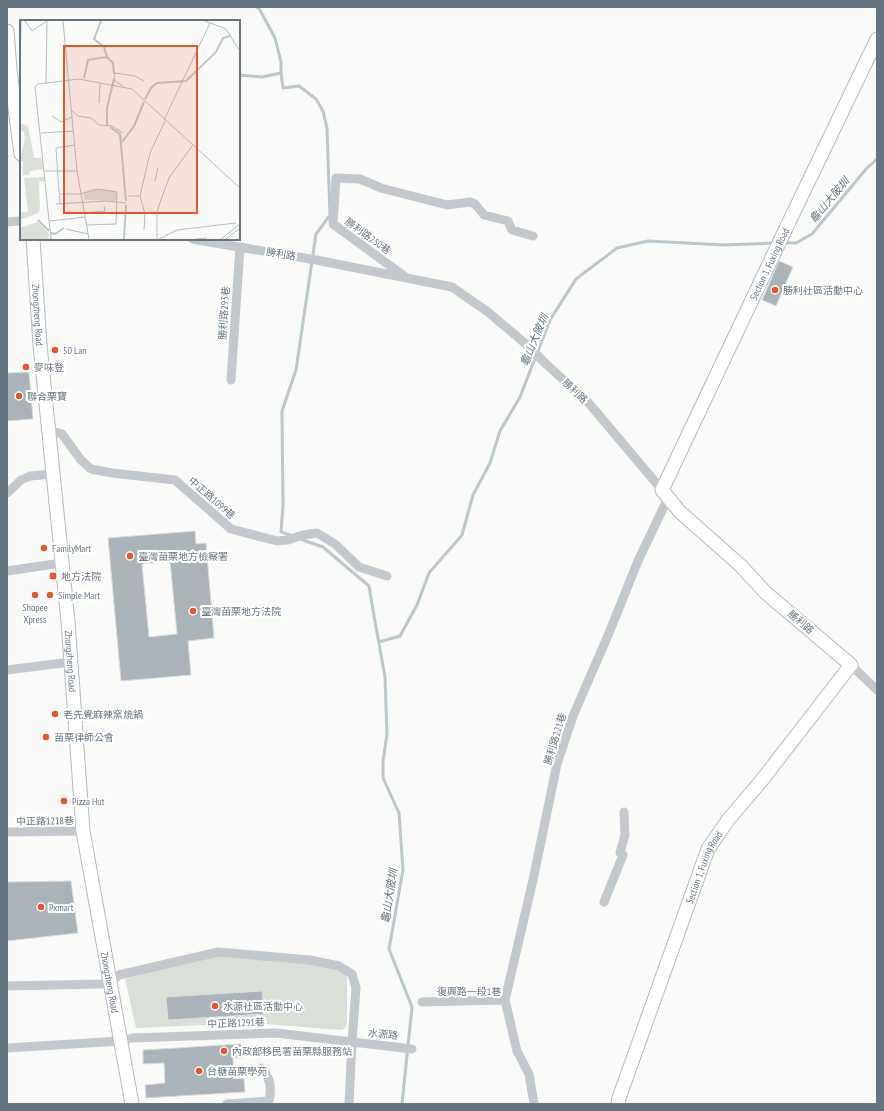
<svg xmlns="http://www.w3.org/2000/svg" width="884" height="1111" viewBox="0 0 884 1111" font-family="'PT Sans Narrow','Noto Sans TC',sans-serif">
<style>
.green{fill:#dadfd7}
.lines{fill:none;stroke-linecap:round;stroke-linejoin:round}
.stream{stroke:#bbc7cb;stroke-width:3}
.building{fill:#aab3b9;stroke:#dcdcda;fill-rule:evenodd}
.secondary-casing{stroke:#b3babf;stroke-width:15}
.street{stroke:#c3c8cc;stroke-width:9}
.secondary{stroke:#fff;stroke-width:13}
.poi-dot{fill:#e4572e;stroke:#fff;stroke-width:1.5}
.labels{text-anchor:middle;dominant-baseline:central;stroke-width:4;stroke-linejoin:round;paint-order:stroke}
.street-label{font-size:10px;fill:#657683;stroke:#fff}
.poi-label{font-size:10px;fill:#657683;stroke:#fff;text-anchor:start}
.water-label{font-size:11px;font-style:italic;fill:#60757c;stroke:#fff}
.inset-river{fill:none;stroke:#bbc7cb;stroke-width:2}
.inset-road{fill:none;stroke:#b5bdc2;stroke-width:1}
.view{fill:#e4572e;fill-opacity:0.15;stroke:#e4572e;stroke-width:2}
.inset-edge{fill:none;stroke:#657683;stroke-width:2}
</style>
<rect width="100%" height="100%" fill="#fafaf8"/>
<path class="green" d="M 208,955 L 334,964 L 347,975 L 347,1024 L 345,1028 L 341,1030 L 251,1023 L 136,1028 L 125,979 Z"/>
<g class="lines">
<path class="stream" d="M 281,73 L 283,88 L 299,86 L 316,99 L 323,111 L 327,128 L 330,215 L 316,234 L 296,370 L 282,411 L 283,505 L 281,532 L 293,536
M 239,75 L 262,77 L 281,73 L 281,62 L 275,38 L 260,10 L 257,7
M 783,243 L 796,243 L 812,234 L 867,168 L 877,159
M 300,539 L 323,547 L 369,586 L 374,616 L 385,677 L 387,734 L 383,761 L 383,778 L 399,813 L 403,870 L 389,949 L 412,1007 L 402,1104
M 379,642 L 400,636 L 417,605 L 429,573 L 462,535 L 473,495 L 490,463 L 500,431 L 520,397 L 550,320 L 576,279 L 617,248 L 648,241 L 724,245 L 775,243"/>
</g>
<path class="building" d="M 779,261 L 793,267 L 776,306 L 762,300 Z
M 29,372 L 33,419 L 7,421 L 7,373 Z
M 195,531 L 196,544 L 206,543 L 214,638 L 188,641 L 191,675 L 121,681 L 108,538 ZM 170,561 L 177,634 L 149,637 L 142,564 Z
M 71,881 L 78,933 L 7,941 L 7,882 Z
M 262,991 L 264,1014 L 168,1020 L 166,997 Z
M 241,1044 L 242,1058 L 233,1058 L 234,1079 L 244,1078 L 245,1092 L 146,1098 L 145,1085 L 165,1083 L 164,1063 L 143,1064 L 143,1050 Z"/>
<g class="lines">
<g class="secondary-casing">
<g id="secondary">
<path d="M 7,31 L 10,70 L 21,154"/>
<path id="s1" d="M 33,239 L 40,345 L 68,621 L 83,831 L 132,1104"/>
<path id="s2" d="M 618,1104 L 619,1098 L 708,849 L 728,820 L 762,780 L 851,665 L 766,593 L 740,565 L 680,512 L 662,490 L 778,245 L 877,39"/>
</g>
</g>
<path class="street" d="M 7,222 L 21,221
M 192,239 L 316,260 L 452,287 L 488,312 L 527,345 L 546,364 L 587,401 L 662,490
M 404,276 L 333,224 L 336,178 L 360,179 L 381,188 L 447,205 L 470,202 L 475,204 L 484,215 L 508,221 L 512,230 L 533,236
M 231,380 L 240,247
M 49,430 L 62,434 L 81,460 L 91,469 L 112,473 L 175,480 L 231,529 L 277,541 L 288,540 L 303,535 L 317,533 L 335,544 L 359,567 L 387,576
M 7,493 L 21,480 L 30,476 L 53,474
M 7,571 L 62,563
M 851,665 L 877,690
M 7,670 L 71,662
M 7,832 L 83,831
M 604,902 L 623,855 L 620,853 L 625,835 L 624,812
M 7,986 L 101,984 L 110,983 L 119,975 L 218,952 L 310,960 L 339,966 L 352,974 L 356,988 L 352,1042 L 349,1104
M 505,1000 L 533,880 L 557,764 L 573,716 L 609,633 L 638,561 L 668,498
M 422,1002 L 505,1000 L 517,1051 L 529,1074 L 534,1104
M 7,1048 L 121,1041 L 132,1038 L 276,1033 L 412,1049
M 227,1104 L 269,1101 C 272,1088 271,1077 261,1068"/>
<use href="#secondary" class="secondary"/>
</g>
<g class="poi-dot">
<circle cx="775" cy="290" r="4"/>
<circle cx="55" cy="350" r="4"/>
<circle cx="26" cy="367" r="4"/>
<circle cx="19" cy="396" r="4"/>
<circle cx="44" cy="548" r="4"/>
<circle cx="130" cy="556" r="4"/>
<rect x="49" y="572" width="8" height="8" rx="2"/>
<circle cx="35" cy="595" r="4"/>
<circle cx="50" cy="595" r="4"/>
<circle cx="193" cy="611" r="4"/>
<circle cx="55" cy="714" r="4"/>
<circle cx="46" cy="737" r="4"/>
<circle cx="64" cy="801" r="4"/>
<circle cx="41" cy="907" r="4"/>
<circle cx="215" cy="1006" r="4"/>
<circle cx="224" cy="1051" r="4"/>
<circle cx="199" cy="1071" r="4"/>
</g>
<g class="labels">
<g class="street-label">
<text transform="translate(368 236) rotate(36)">勝利路250巷</text>
<text transform="translate(281 254) rotate(10)">勝利路</text>
<text stroke="none"><textPath href="#s2" startOffset="1012">Section 1, Fuxing Road</textPath></text>
<text transform="translate(224 313) rotate(-86)">勝利路293巷</text>
<text stroke="none"><textPath href="#s1" startOffset="76">Zhongzheng Road</textPath></text>
<text transform="translate(575 391) rotate(43)">勝利路</text>
<text transform="translate(212 498) rotate(41)">中正路1099巷</text>
<text transform="translate(801 622) rotate(40)">勝利路</text>
<text stroke="none"><textPath href="#s1" startOffset="424">Zhongzheng Road</textPath></text>
<text transform="translate(555 739) rotate(-73)">勝利路221巷</text>
<text transform="translate(45 821) rotate(-1)">中正路1218巷</text>
<text stroke="none"><textPath href="#s2" startOffset="252">Section 1, Fuxing Road</textPath></text>
<text stroke="none"><textPath href="#s1" startOffset="748">Zhongzheng Road</textPath></text>
<text x="469" y="991">復興路一段1巷</text>
<text transform="translate(236 1023) rotate(-2)">中正路1291巷</text>
<text transform="translate(383 1034) rotate(6)">水源路</text>
</g>
<g class="poi-label">
<text x="783" y="290">勝利社區活動中心</text>
<text x="63" y="350">50 Lan</text>
<text x="34" y="367">麥味登</text>
<text x="27" y="396">聯合栗寶</text>
<text x="52" y="548">FamilyMart</text>
<text x="138" y="556">臺灣苗栗地方檢察署</text>
<text x="61" y="576">地方法院</text>
<text x="58" y="595">Simple Mart</text>
<text x="35" y="607" text-anchor="middle">Shopee<tspan x="35" dy="12">Xpress</tspan></text>
<text x="201" y="611">臺灣苗栗地方法院</text>
<text x="63" y="714">老先覺麻辣窯燒鍋</text>
<text x="54" y="737">苗栗律師公會</text>
<text x="72" y="801">Pizza Hut</text>
<text x="49" y="907">Pxmart</text>
<text x="223" y="1006">水源社區活動中心</text>
<text x="232" y="1051">內政部移民署苗栗縣服務站</text>
<text x="207" y="1071">台糖苗栗學苑</text>
</g>
<g class="water-label">
<text transform="translate(829 200) rotate(-50)">龜山大陂圳</text>
<text transform="translate(534 340) rotate(-67)">龜山大陂圳</text>
<text transform="translate(389 896) rotate(-81)">龜山大陂圳</text>
</g>
</g>
<g transform="translate(20 20)">
<rect width="220" height="220" fill="#fafaf8"/>
<path d="M 0,103 L 8,106 L 14,138 L 21,138 L 23,149 L 10,151 L 9,155 L 3,155 L 3,142 L 0,139 L 5,119 L 4,112 L 0,110 ZM 24,157 L 24,161 L 19,162 L 20,189 L 18,193 L 0,200 L 0,192 L 8,192 L 4,158 ZM 76,169 L 96,171 L 96,181 L 65,180 L 63,173 ZM 18,202 L 29,214 L 28,219 L 0,219 L 0,208 Z" fill="#dadfd7"/>
<path class="inset-river" d="M 87,37 L 93,43 L 94,54M 64,58 L 68,40 L 87,37 L 84,27 L 74,19 L 81,1M 125,79 L 131,68 L 137,63 L 166,61 L 196,32 L 203,18 L 210,16M 87,105 L 87,88 L 94,59M 90,107 L 100,114 L 106,181M 102,122 L 114,106 L 124,82M 18,200 L 29,211M 31,213 L 35,214 L 44,208M 104,219 L 106,185"/>
<path class="inset-road" d="M 5,1 L 12,11 L 27,1M 43,1 L 57,151 L 69,219M 185,1 L 206,9 L 220,31M 0,52 L 1,1M 26,63 L 27,1M 104,67 L 94,60 L 95,53 L 115,56 L 124,61M 79,83 L 80,63M 52,91 L 58,96 L 71,98 L 79,105 L 92,106 L 103,113M 32,96 L 41,102 L 52,97M 144,100 L 190,3M 21,113 L 54,111M 25,151 L 57,151M 135,161 L 138,148M 39,174 L 60,174 L 77,169 L 97,172 L 96,204 L 67,205M 108,176 L 120,176 L 125,194 L 124,210M 120,176 L 130,133 L 145,101M 36,184 L 86,181 L 106,183M 40,184 L 36,128 L 55,125M 64,193 L 85,191 L 84,186M 30,201 L 65,197M 46,209 L 68,214M 31,219 L 15,67 L 18,64 L 59,59 L 112,69 L 220,168M 137,219 L 137,191 L 149,158 L 172,126M 139,219 L 157,210 L 216,203M 175,219 L 187,218M 201,219 L 220,204M 206,219 L 220,208"/>
<path class="view" d="M 44,26 L 177,26 L 177,193 L 44,193 Z"/>
<rect width="220" height="220" class="inset-edge"/>
</g>
<rect width="884" height="1111" fill="none" stroke="#657683" stroke-width="16"/>
</svg>
